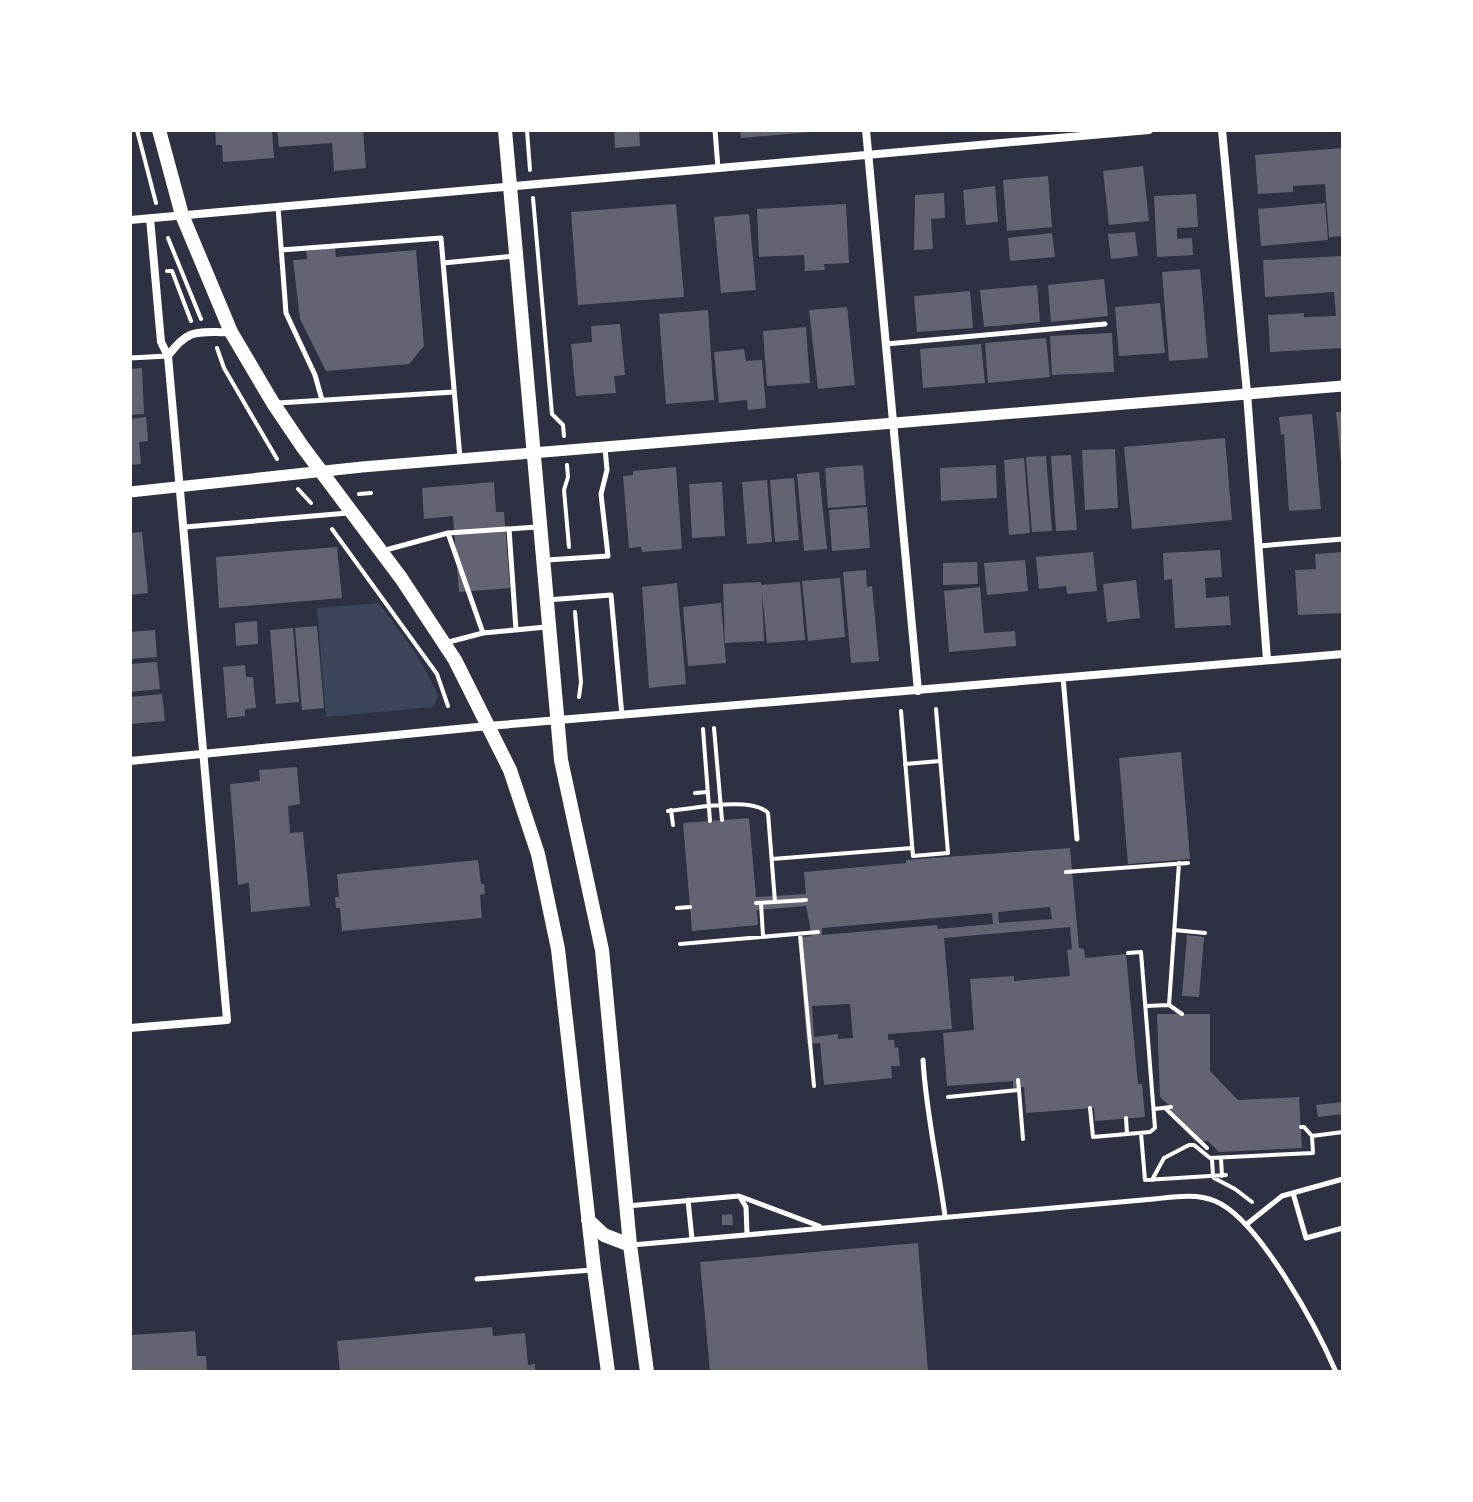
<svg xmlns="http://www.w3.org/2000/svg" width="1473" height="1502" viewBox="0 0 1473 1502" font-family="Arial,sans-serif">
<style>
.green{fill:#3c4559}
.building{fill:#626471;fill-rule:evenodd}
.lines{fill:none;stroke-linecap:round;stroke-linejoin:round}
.path{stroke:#fff;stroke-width:4}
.service{stroke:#fff;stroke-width:5}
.minor{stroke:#fff;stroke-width:8}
.tertiary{stroke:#fff;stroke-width:11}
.primary{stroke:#fff;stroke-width:14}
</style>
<rect width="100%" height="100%" fill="#2d3142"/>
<path class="green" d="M 379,603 C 400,633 426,663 438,697 L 433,707 L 326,717 L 317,608 Z"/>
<path class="building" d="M 215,130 L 272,130 L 274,158 L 223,162 L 222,145 L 216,145 Z
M 277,130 L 363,130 L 366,168 L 334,171 L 332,143 L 279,147 Z
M 614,130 L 639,130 L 640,146 L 615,148 Z
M 740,130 L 810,130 L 810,132 L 741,138 Z
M 1343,148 L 1343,236 L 1329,237 L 1325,184 L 1293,186 L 1293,192 L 1258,194 L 1255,155 Z
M 1143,166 L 1149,221 L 1109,225 L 1103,171 Z
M 1048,176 L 1052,227 L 1007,231 L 1003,180 Z
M 995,186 L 998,222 L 966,225 L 963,190 Z
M 944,193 L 945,218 L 931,219 L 933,249 L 914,250 L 915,195 Z
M 1196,194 L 1198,227 L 1177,228 L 1177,239 L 1192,238 L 1193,255 L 1157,257 L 1154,196 Z
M 1325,203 L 1328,240 L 1261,246 L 1258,209 Z
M 676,204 L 684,297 L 578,305 L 571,212 Z
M 846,204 L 849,263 L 824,264 L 825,270 L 805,271 L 804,255 L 759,257 L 757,209 Z
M 749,214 L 756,290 L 721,293 L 714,217 Z
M 1135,232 L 1138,256 L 1111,259 L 1108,234 Z
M 1052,233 L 1055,257 L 1010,261 L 1008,238 Z
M 335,248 L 336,257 L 416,250 L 424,346 L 409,364 L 326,371 L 300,319 L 293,260 L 307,259 L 306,251 Z
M 1343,256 L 1343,348 L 1270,352 L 1268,315 L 1304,313 L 1304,317 L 1336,316 L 1334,292 L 1265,297 L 1263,260 Z
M 1200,269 L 1208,358 L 1169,361 L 1162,272 Z
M 1104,279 L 1108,316 L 1051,322 L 1048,285 Z
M 1037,285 L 1040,322 L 984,327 L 980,290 Z
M 970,291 L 973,328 L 917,332 L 914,296 Z
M 1160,303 L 1165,353 L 1119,356 L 1115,307 Z
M 847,307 L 855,385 L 818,389 L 809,310 Z
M 708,310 L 714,400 L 666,404 L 659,314 Z
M 620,324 L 625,375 L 614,376 L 616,393 L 576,396 L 571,344 L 592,342 L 591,326 Z
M 806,327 L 810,383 L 767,386 L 763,331 Z
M 1112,333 L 1114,372 L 1052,375 L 1050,336 Z
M 1046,338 L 1050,377 L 988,383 L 985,343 Z
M 981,344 L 985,383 L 923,388 L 920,349 Z
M 744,349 L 746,361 L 762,360 L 766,408 L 748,410 L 747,400 L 719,403 L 714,352 Z
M 142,368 L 144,414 L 130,415 L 130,369 Z
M 1336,412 L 1343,412 L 1343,462 L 1341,462 Z
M 1312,414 L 1321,509 L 1289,511 L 1284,434 L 1281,435 L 1279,417 Z
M 146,417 L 148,441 L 139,442 L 141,464 L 130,465 L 130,419 Z
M 1225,438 L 1232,520 L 1132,529 L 1124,447 Z
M 1115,449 L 1118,508 L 1085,510 L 1082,450 Z
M 1071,455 L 1077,530 L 1056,531 L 1051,456 Z
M 1046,456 L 1052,531 L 1032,532 L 1026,457 Z
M 1024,458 L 1030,533 L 1009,535 L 1004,460 Z
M 863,465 L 866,505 L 828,508 L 825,468 Z
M 996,465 L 997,498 L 941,501 L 940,468 Z
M 676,467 L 682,549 L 642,552 L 641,547 L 629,548 L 623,476 L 633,475 L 633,471 Z
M 819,472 L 827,549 L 804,551 L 797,474 Z
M 794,478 L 799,540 L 775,542 L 770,480 Z
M 767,480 L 772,542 L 747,544 L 742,482 Z
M 494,482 L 496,512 L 504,512 L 510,588 L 459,592 L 453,516 L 424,519 L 422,488 Z
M 722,482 L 725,536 L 692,538 L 689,484 Z
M 867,507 L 870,548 L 832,551 L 829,510 Z
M 142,532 L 148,593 L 130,595 L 130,533 Z
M 337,547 L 342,598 L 219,608 L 216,557 Z
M 1220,550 L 1222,577 L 1205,578 L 1206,598 L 1229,596 L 1231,625 L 1175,628 L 1172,579 L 1164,580 L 1163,553 Z
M 1093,552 L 1097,591 L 1067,594 L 1066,586 L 1039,589 L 1036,557 Z
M 1343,552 L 1343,613 L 1298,615 L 1295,570 L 1316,569 L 1315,554 Z
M 1025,560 L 1028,591 L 987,595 L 984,563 Z
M 977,562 L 978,584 L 943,585 L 943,563 Z
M 866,570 L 867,587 L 872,586 L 879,661 L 851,663 L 843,572 Z
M 840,578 L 845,637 L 808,641 L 802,581 Z
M 1136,580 L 1140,618 L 1107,622 L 1103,584 Z
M 761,582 L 761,585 L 800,582 L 805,640 L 767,643 L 762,592 L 764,641 L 725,643 L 723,584 Z
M 677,583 L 686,684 L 649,688 L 642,587 Z
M 980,587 L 984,633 L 1015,631 L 1016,646 L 949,652 L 944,591 Z
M 721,603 L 726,663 L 688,666 L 683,607 Z
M 257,621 L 258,644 L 236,646 L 235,623 Z
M 317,626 L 324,708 L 302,710 L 295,628 Z
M 293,628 L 299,702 L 276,704 L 270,630 Z
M 155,630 L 157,657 L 130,659 L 130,632 Z
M 157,662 L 160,689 L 130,692 L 130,664 Z
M 245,665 L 246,677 L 253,677 L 256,708 L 245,709 L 245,716 L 227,718 L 223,667 Z
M 162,694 L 165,721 L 130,724 L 130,697 Z
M 1181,752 L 1190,859 L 1128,864 L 1119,758 Z
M 297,767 L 300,804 L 288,806 L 290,833 L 303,832 L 310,906 L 251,912 L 249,883 L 238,885 L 230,784 L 260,781 L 259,770 Z
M 749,818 L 756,897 L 806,894 L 804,872 L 906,863 L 906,860 L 1070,848 L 1079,948 L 1084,949 L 1085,958 L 1126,954 L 1138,1084 L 1142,1084 L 1145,1117 L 1095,1121 L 1094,1108 L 1026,1113 L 1024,1087 L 1013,1088 L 1013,1081 L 947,1086 L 943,1033 L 974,1030 L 970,979 L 1014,976 L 1014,981 L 1070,976 L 1067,950 L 1072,949 L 1070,927 L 944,938 L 952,1029 L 888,1034 L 888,1040 L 894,1040 L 895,1048 L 898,1047 L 900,1066 L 891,1066 L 892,1078 L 824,1085 L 820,1043 L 807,1044 L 798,937 L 812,936 L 806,906 L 757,910 L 758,925 L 692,931 L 683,823 ZM 1050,907 L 1052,919 L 999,923 L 998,912 ZM 992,913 L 993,924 L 938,929 L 937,925 L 822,935 L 822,928 ZM 850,1004 L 853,1038 L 838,1039 L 838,1034 L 814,1037 L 812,1006 Z
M 478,860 L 481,884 L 484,884 L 485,894 L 480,895 L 482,918 L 342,931 L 340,908 L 336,908 L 335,897 L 339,897 L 337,874 Z
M 1187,935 L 1204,937 L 1199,997 L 1182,996 Z
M 1157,1014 L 1210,1014 L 1210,1071 L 1238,1100 L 1299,1097 L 1302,1148 L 1219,1152 L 1208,1141 L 1196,1141 L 1171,1117 L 1171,1107 L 1160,1097 Z
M 1343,1102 L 1343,1114 L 1318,1117 L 1316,1105 Z
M 732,1214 L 733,1225 L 722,1225 L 722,1215 Z
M 918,1243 L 928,1372 L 710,1372 L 700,1262 Z
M 492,1327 L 493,1336 L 525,1333 L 528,1365 L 535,1364 L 535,1372 L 340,1372 L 337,1341 Z
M 195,1331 L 197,1356 L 206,1356 L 207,1372 L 130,1372 L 130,1335 Z"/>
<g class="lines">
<path class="path" d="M 137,130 L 156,203
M 527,130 L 530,170
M 533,198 L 552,414 L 563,425 L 564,436
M 168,238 L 201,319
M 167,271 L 172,271 L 191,321
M 217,348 L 224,368 L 277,459
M 567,465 L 568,477 L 564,490 L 569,547
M 298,489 L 311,503
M 359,494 L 371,493
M 332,529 L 437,674 L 448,706
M 575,612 L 581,682 L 579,697
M 901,711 L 913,856 L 948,853 L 936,709
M 714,728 L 722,820
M 703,729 L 710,821
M 905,764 L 940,761
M 695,793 L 708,792
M 671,810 L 673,825
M 668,811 C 692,809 752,796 768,813 L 775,902
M 772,859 L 912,848
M 1066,872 L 1188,863
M 756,903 L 806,900
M 761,903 L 763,936
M 677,908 L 690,907
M 1174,930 L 1205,933
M 800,934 L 814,1086
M 680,944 L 818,932
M 1169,1005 L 1179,863
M 1146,1006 L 1169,1005 L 1182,1014
M 1018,1080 L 1019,1090
M 948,1097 L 1019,1090 L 1023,1139
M 1090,1108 L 1093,1137 L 1150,1132 L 1155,1128 L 1141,952 L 1128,953
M 1165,1108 L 1207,1148
M 1154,1109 L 1171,1107
M 1126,1118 L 1127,1134
M 1301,1127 L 1304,1127 L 1312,1136
M 1141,1133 L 1145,1180 L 1226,1175
M 1221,1158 L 1222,1176
M 1212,1159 L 1213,1176
M 1214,1178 L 1235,1189 L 1252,1202
M 1152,1180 L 1164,1158 L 1189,1145 L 1194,1145 L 1210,1158 L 1313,1153 L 1312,1136 L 1343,1132"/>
<path class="service" d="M 715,130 L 718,168
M 278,207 L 286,313 L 315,375 L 322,400
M 281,250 L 441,238 L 460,458
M 443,263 L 515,256
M 886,344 L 1105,324
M 130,358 L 168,356
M 278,403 L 454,392
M 185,527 L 348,513
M 509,529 L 516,630
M 448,533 L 483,633
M 1259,546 L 1343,539
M 382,551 L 448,533 L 537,527
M 547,560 L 608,556 L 601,494 L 607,470 L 605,448
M 547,600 L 611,595 L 622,716
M 445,643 L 483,633 L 546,627
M 1063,677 L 1077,839
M 923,1060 C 926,1113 938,1164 945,1216
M 1293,1193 L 1306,1238 L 1343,1228
M 740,1197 L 746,1207 L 747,1234
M 688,1200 L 692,1239
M 627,1206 L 739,1196 L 819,1226
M 1247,1224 L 1282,1196 L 1343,1179
M 632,1245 L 1154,1199 C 1174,1197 1196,1193 1215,1201 C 1259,1219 1317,1328 1336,1372
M 477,1279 L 592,1270"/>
<path class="minor" d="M 866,130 L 918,691
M 1222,130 L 1247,393 L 1267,660
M 130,220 L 1149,130
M 168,356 C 189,327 197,333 231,332
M 130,761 L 488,726 L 1343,654
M 130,1028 L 227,1020 L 168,356 L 161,342 L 150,218"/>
<path class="tertiary" d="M 130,492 L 362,467 L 1343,386"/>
<path class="primary" d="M 159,130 L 182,215 L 231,332 L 273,403 L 302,446 L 401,578 L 455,660 L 510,770 L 538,854 L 558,949 L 594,1269 L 608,1372
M 505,130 L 561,760 L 602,950 L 630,1245 L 647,1372
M 588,1220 L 604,1235 L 630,1245"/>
</g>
<rect width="1473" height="1502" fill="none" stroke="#ffffff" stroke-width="264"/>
</svg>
